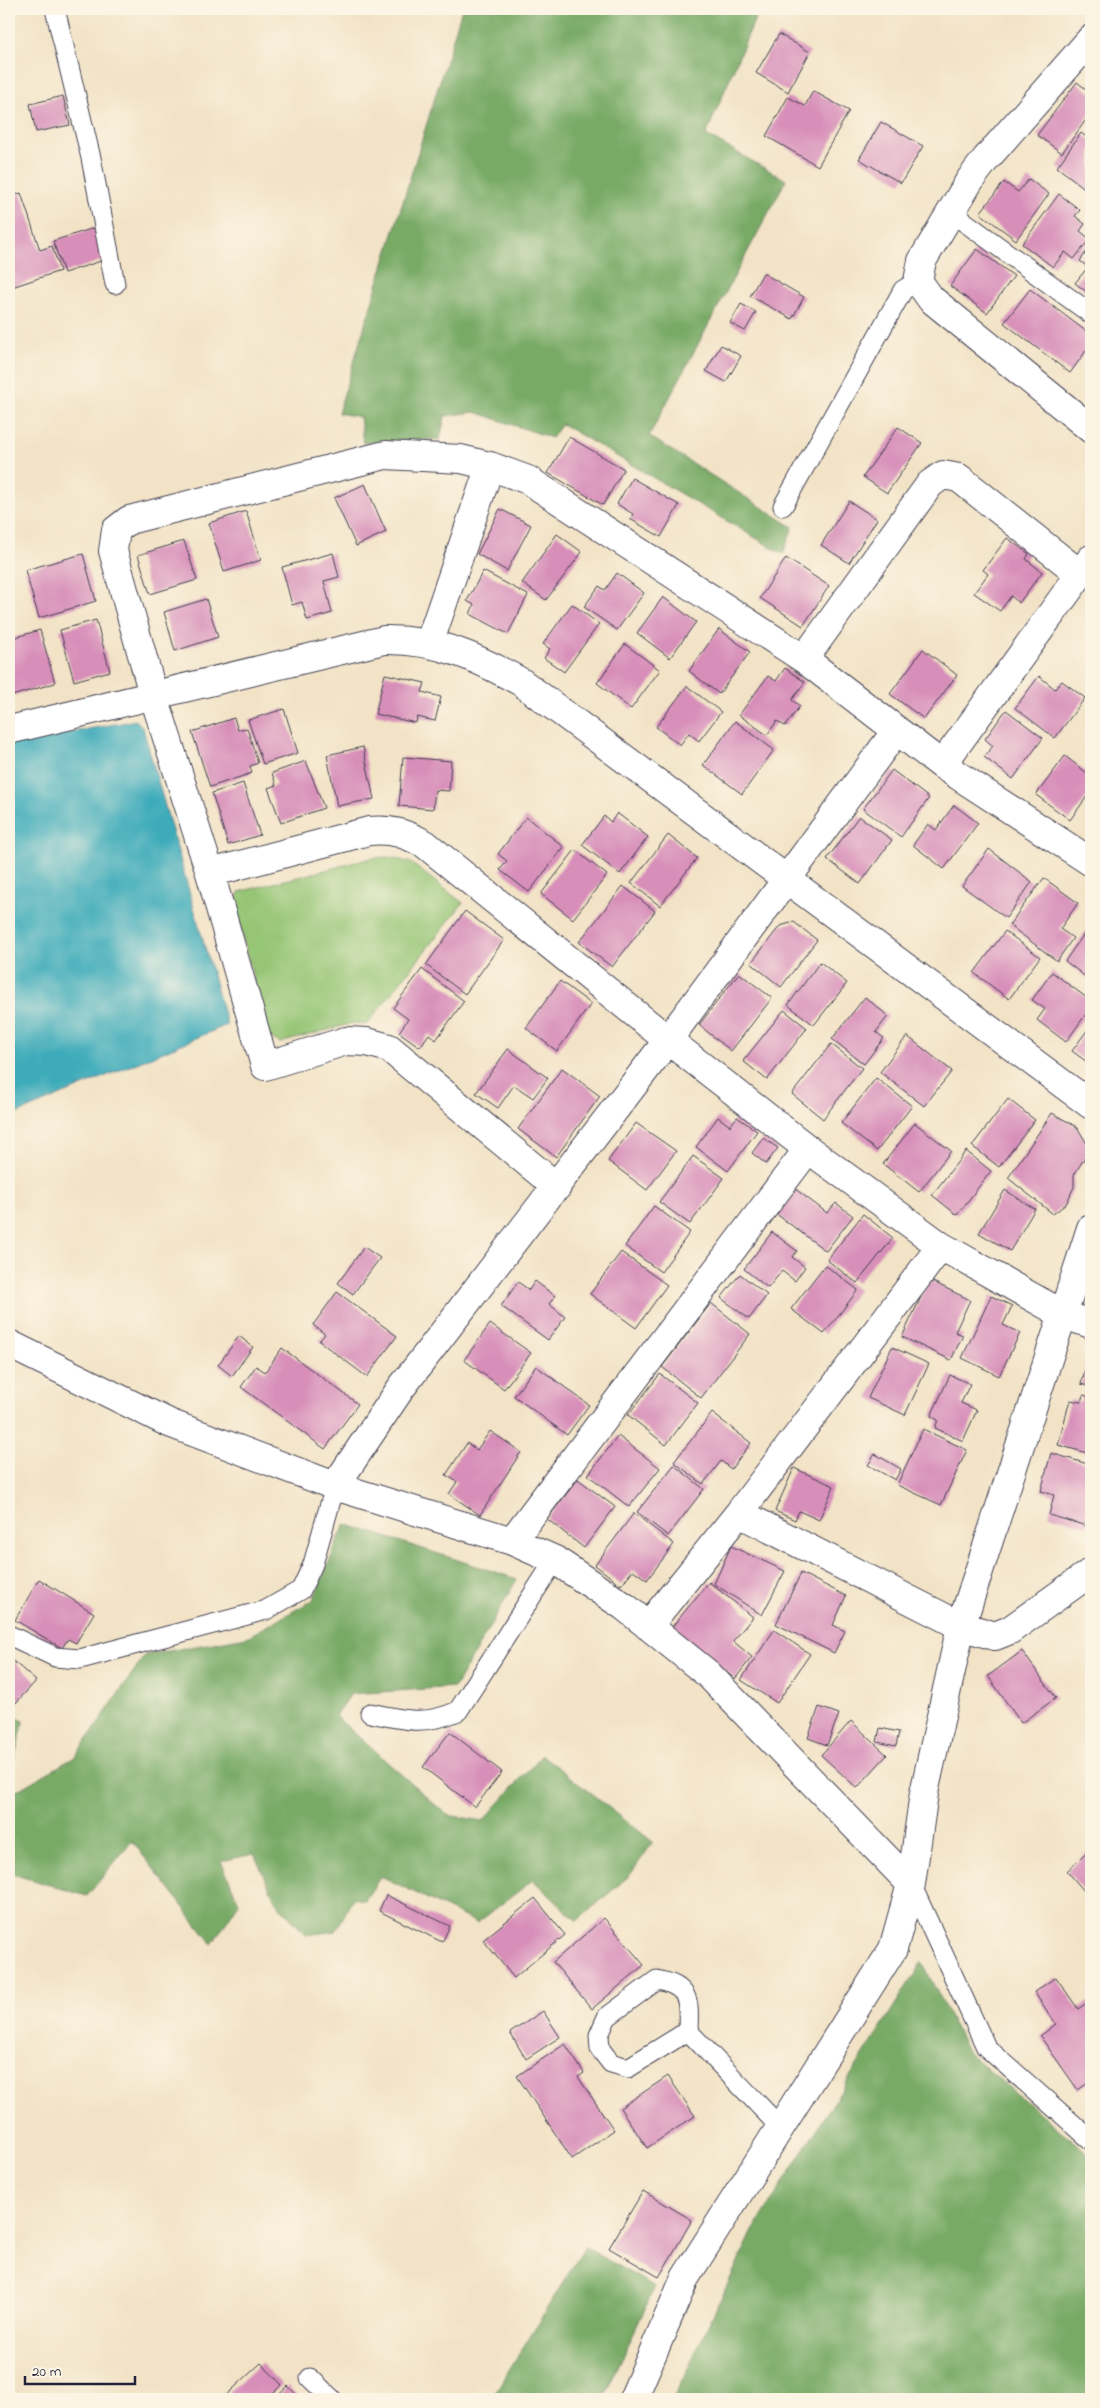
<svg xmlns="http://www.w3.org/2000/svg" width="1100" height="2408" viewBox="0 0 1100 2408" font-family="'Indie Flower',sans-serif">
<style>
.green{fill:#95c574;stroke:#5c7458}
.forest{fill:#78aa66;stroke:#4d6650}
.water{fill:#3cabba;stroke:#2f667a}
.building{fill:#d78eb9}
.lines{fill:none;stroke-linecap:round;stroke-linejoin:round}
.service-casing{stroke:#413f50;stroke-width:21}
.minor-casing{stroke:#413f50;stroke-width:30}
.service{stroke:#fff;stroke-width:19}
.minor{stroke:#fff;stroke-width:28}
</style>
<rect width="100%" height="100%" fill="#fcf5e5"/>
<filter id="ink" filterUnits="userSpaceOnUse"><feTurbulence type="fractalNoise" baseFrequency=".02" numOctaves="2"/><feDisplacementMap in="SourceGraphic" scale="10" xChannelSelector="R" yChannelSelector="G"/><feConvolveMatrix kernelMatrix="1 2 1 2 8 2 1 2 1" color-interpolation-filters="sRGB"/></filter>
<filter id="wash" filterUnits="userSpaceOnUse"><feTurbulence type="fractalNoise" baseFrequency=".0096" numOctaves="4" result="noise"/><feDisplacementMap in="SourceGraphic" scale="20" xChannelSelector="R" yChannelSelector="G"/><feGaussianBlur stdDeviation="1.12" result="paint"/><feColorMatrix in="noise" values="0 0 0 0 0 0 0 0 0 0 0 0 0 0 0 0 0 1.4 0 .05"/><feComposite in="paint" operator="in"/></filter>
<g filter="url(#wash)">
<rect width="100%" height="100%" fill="#f2e3c6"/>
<path class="green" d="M 390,857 L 411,863 L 463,903 L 367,1024 L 353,1023 L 280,1043 L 268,1036 L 235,906 L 239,892 L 372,858 Z"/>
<path class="forest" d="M 462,9 L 759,9 L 706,135 L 786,180 L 649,436 L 793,527 L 783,554 L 562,424 L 552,438 L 475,412 L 445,416 L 440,439 L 363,443 L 360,417 L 338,413 Z
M 345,1524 L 517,1579 L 455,1687 L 351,1694 L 335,1716 L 447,1815 L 483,1821 L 542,1755 L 653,1842 L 630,1875 L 577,1921 L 533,1880 L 477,1923 L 381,1876 L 365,1900 L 353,1898 L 336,1931 L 306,1935 L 276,1902 L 254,1854 L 221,1861 L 239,1903 L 212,1944 L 132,1841 L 87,1896 L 9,1873 L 9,1795 L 75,1757 L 145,1655 L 247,1637 L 313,1600 Z
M 9,1715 L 24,1721 L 9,1779 Z
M 922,1962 L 968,2053 L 1091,2156 L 1091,2399 L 673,2399 L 753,2231 Z
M 585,2247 L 655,2287 L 603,2399 L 491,2399 Z"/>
<path class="water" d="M 136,720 L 143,728 L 227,1025 L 9,1117 L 9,744 Z"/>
<g id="blocks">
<path class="building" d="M 779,34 L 810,52 L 788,92 L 756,73 Z
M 1077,82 L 1091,93 L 1091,113 L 1062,153 L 1037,135 Z
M 813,91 L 849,111 L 818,166 L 766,136 L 788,97 L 805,106 Z
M 63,96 L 70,125 L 36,132 L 30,104 Z
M 881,122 L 923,146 L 901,183 L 859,159 Z
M 1081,133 L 1091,140 L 1091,193 L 1057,167 Z
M 1029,179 L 1049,194 L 1016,240 L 980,213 L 1004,182 L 1018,192 Z
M 21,193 L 40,250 L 52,246 L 60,271 L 9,288 L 9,197 Z
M 1059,194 L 1080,210 L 1075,216 L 1085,224 L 1080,231 L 1090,239 L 1074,259 L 1065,252 L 1053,267 L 1022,244 Z
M 94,228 L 104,260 L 64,273 L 53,241 Z
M 1090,247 L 1091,248 L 1091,295 L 1075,283 L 1088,267 L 1080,261 Z
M 977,249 L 1014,276 L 987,313 L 950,286 Z
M 763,273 L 804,297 L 792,319 L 750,296 Z
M 1030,289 L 1091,335 L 1091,344 L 1070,373 L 1004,323 Z
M 741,304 L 756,312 L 745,331 L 730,323 Z
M 721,345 L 741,356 L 726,382 L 706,371 Z
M 898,427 L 922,443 L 887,493 L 863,477 Z
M 569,437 L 624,469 L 603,505 L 548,473 Z
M 632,478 L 679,505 L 661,537 L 630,519 L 633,514 L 617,504 Z
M 365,484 L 386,532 L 356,546 L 334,498 Z
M 849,501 L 877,519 L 849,563 L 821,545 Z
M 500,509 L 531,525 L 507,571 L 477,554 Z
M 246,511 L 261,560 L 224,572 L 209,523 Z
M 557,534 L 582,552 L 546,600 L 522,583 Z
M 1007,538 L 1029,554 L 1026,559 L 1042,572 L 1019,603 L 1011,596 L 1000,611 L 974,593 L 988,574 L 983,570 Z
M 184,541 L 197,580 L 150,594 L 138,555 Z
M 333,553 L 339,577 L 324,581 L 332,613 L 307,620 L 302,602 L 292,605 L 282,567 Z
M 83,554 L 96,601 L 39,618 L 25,570 Z
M 786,558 L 829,586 L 803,626 L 760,598 Z
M 483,571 L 528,595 L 508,634 L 470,614 L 474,605 L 467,601 Z
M 617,573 L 644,593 L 617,630 L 584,607 L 599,586 L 605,590 Z
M 663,597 L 696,622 L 670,658 L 637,633 Z
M 206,599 L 218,637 L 175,651 L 164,612 Z
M 572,604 L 599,624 L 564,672 L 544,658 L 550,649 L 543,644 Z
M 96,620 L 110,671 L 74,681 L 60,630 Z
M 719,629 L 750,652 L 719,694 L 689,671 Z
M 40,630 L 55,683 L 12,696 L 9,684 L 9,639 Z
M 625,644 L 660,670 L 631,709 L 597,683 Z
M 923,649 L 957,675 L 924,719 L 890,694 Z
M 785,668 L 805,682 L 792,700 L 800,706 L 785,726 L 777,721 L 767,735 L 739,715 L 768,676 L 776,681 Z
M 385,674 L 425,683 L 422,692 L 441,697 L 435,721 L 417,717 L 416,723 L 375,714 Z
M 1039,676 L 1055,689 L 1062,681 L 1085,698 L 1055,738 L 1015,708 Z
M 687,686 L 721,712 L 699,741 L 689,733 L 680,745 L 656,727 Z
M 284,709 L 298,753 L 263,764 L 248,720 Z
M 1006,710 L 1043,738 L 1013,779 L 984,757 L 993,746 L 985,739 Z
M 234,718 L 238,730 L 247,728 L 258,763 L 250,766 L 252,773 L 210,787 L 192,732 Z
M 735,721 L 774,750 L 742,794 L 703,765 Z
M 363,747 L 374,799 L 337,806 L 327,755 Z
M 1065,756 L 1091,776 L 1091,791 L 1070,820 L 1036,795 Z
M 403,757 L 451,761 L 449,791 L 435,790 L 433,809 L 399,806 Z
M 306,761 L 324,808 L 281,823 L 268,788 L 276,785 L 272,773 Z
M 892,770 L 929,798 L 901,837 L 863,809 Z
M 243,783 L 260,835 L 228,845 L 212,793 Z
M 954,805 L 978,823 L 944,869 L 913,845 L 928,824 L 936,830 Z
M 617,813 L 648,837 L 620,874 L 582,845 L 604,816 L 611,822 Z
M 859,816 L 892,840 L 860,884 L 827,859 Z
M 526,817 L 564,847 L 529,892 L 500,870 L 507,861 L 498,854 Z
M 668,835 L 697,858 L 660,906 L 631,883 Z
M 989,849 L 1032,882 L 1006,918 L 962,886 Z
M 575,850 L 607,875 L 573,919 L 541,894 Z
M 1044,878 L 1078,903 L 1060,929 L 1073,938 L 1057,961 L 1009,925 Z
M 623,886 L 655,911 L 612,967 L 579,942 Z
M 465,911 L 504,940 L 465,994 L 426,965 Z
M 794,922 L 817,940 L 781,987 L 751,963 L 780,926 Z
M 1091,924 L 1091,981 L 1065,961 Z
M 1005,931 L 1040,957 L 1009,999 L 974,973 Z
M 820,962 L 847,983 L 814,1025 L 788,1005 Z
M 422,969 L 464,1001 L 436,1040 L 429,1034 L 420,1047 L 399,1032 L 408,1019 L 393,1008 Z
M 1052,972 L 1091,1001 L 1091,1007 L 1066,1042 L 1037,1020 L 1045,1009 L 1032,1000 Z
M 739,973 L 772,998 L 731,1051 L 699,1025 Z
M 560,981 L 591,1004 L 557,1051 L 526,1028 Z
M 865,997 L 888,1016 L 876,1032 L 884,1038 L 864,1064 L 832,1039 Z
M 784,1010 L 807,1028 L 767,1080 L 743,1061 Z
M 1091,1025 L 1091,1065 L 1072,1051 Z
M 907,1036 L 952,1071 L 924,1106 L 880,1072 Z
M 831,1044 L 862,1068 L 823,1119 L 792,1094 Z
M 508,1049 L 548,1078 L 533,1098 L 514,1085 L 498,1108 L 476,1093 Z
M 562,1068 L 600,1096 L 556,1157 L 518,1129 Z
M 876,1078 L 912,1106 L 877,1151 L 841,1123 Z
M 1008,1099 L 1035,1120 L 999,1167 L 972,1146 Z
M 1052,1113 L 1077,1127 L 1090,1149 L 1074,1175 L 1074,1187 L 1066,1204 L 1053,1214 L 1008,1178 Z
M 718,1117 L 730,1126 L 737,1117 L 757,1131 L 728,1171 L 696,1147 Z
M 636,1123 L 676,1151 L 647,1190 L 608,1161 Z
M 915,1123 L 951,1151 L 919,1192 L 883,1164 Z
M 763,1138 L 778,1148 L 766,1164 L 752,1153 Z
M 966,1151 L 991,1171 L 957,1215 L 932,1195 Z
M 693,1156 L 724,1178 L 690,1224 L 659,1202 Z
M 794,1188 L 827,1213 L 836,1203 L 853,1216 L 826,1251 L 775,1213 Z
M 1005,1190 L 1035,1209 L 1010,1251 L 979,1233 Z
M 654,1206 L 690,1232 L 661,1272 L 625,1246 Z
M 863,1214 L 893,1238 L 857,1283 L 827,1260 Z
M 772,1232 L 797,1251 L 792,1257 L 805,1267 L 795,1281 L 782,1271 L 768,1288 L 744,1269 Z
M 364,1247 L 380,1258 L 353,1294 L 338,1283 Z
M 621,1252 L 667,1285 L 636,1328 L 590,1294 Z
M 825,1265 L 858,1290 L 824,1334 L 791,1309 Z
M 740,1274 L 767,1295 L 749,1319 L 721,1298 Z
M 929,1280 L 970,1300 L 955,1332 L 963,1335 L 951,1360 L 902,1337 Z
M 535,1281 L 555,1296 L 549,1304 L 565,1317 L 548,1340 L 501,1306 L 518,1282 L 529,1290 Z
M 337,1292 L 397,1336 L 367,1377 L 319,1341 L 325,1334 L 313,1325 Z
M 991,1296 L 1012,1306 L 1003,1325 L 1020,1333 L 999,1376 L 962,1358 Z
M 711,1303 L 750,1334 L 701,1398 L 662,1367 Z
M 490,1324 L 531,1353 L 504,1389 L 464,1360 Z
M 239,1336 L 253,1347 L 232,1376 L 218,1365 Z
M 892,1347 L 929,1364 L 905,1415 L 868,1398 Z
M 282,1348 L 358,1404 L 325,1449 L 241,1387 L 256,1366 L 265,1372 Z
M 1091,1350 L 1091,1387 L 1081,1384 Z
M 536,1366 L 589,1405 L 567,1435 L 514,1396 Z
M 660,1374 L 698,1403 L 666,1445 L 628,1415 Z
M 950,1375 L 970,1384 L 961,1403 L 977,1410 L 963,1441 L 935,1428 L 938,1420 L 931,1416 Z
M 1083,1395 L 1091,1397 L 1091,1454 L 1058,1445 L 1070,1400 L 1081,1402 Z
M 712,1413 L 751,1443 L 731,1469 L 721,1461 L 703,1484 L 674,1462 Z
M 923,1429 L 967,1450 L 941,1505 L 897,1485 Z
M 490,1431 L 521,1452 L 480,1515 L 449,1494 L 457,1482 L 446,1475 L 467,1443 L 477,1450 Z
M 618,1436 L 660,1468 L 629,1507 L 588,1475 Z
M 1051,1453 L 1091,1465 L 1091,1511 L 1087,1526 L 1049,1515 L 1054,1495 L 1041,1491 Z
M 875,1454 L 901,1469 L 895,1480 L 868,1465 Z
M 674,1465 L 704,1489 L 668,1536 L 637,1512 Z
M 794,1468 L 834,1486 L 819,1520 L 799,1511 L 795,1520 L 775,1511 Z
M 578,1479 L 615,1507 L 584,1548 L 547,1519 Z
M 634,1513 L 674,1544 L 647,1580 L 633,1570 L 621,1585 L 595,1565 Z
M 731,1546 L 785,1571 L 762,1615 L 714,1584 Z
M 801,1573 L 846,1596 L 833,1625 L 845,1631 L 834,1653 L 776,1624 Z
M 39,1579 L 94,1613 L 76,1643 L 68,1639 L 62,1648 L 15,1620 Z
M 709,1582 L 753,1617 L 733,1641 L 752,1657 L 735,1679 L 671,1628 Z
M 774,1630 L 810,1654 L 777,1703 L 741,1680 Z
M 1022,1651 L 1056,1698 L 1021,1723 L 988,1676 Z
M 12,1660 L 36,1681 L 16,1703 L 9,1697 L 9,1664 Z
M 819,1707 L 839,1714 L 827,1745 L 808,1738 Z
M 851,1721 L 887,1755 L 857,1788 L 821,1755 Z
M 880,1728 L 899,1732 L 896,1746 L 877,1742 Z
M 450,1732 L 502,1772 L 475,1807 L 423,1767 Z
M 1091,1849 L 1091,1899 L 1067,1871 Z
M 386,1895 L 450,1926 L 442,1942 L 379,1911 Z
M 535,1898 L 565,1935 L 514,1978 L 483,1940 Z
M 604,1918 L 644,1965 L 592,2009 L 553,1962 Z
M 1056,1977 L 1078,2009 L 1091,2000 L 1091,2081 L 1078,2090 L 1040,2036 L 1056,2024 L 1034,1992 Z
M 543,2011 L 560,2037 L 526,2059 L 510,2033 Z
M 565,2044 L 584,2073 L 578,2077 L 614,2130 L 572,2159 L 517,2076 Z
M 668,2076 L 695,2116 L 647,2148 L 620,2108 Z
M 643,2191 L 692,2220 L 659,2277 L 609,2248 Z
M 261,2363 L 282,2385 L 266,2399 L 222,2399 Z
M 288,2386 L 301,2399 L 274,2399 Z"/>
</g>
</g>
<g filter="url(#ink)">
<use href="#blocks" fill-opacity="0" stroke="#413f50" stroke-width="1"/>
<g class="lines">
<g class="service-casing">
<path id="service" d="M 55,9 L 91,158 L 115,284
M 951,212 L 1091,314
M 783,506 L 903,290 L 918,281
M 9,1635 L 55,1657 L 80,1659 L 266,1610 L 301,1590 L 313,1564 L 335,1486
M 370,1713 C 405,1720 424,1726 458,1711 L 555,1560
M 911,1884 L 986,2047 L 1091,2140
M 688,2031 L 628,2068 L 611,2063 L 600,2049 L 599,2035 L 607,2017 L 657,1980 C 691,1986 689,2002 688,2031 L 779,2126
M 310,2378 L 332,2399"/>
</g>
<g class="minor-casing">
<path id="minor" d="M 1091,39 L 986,159 L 970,180 L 922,261 L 918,281 L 931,299 L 1091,429
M 429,644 L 490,466
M 804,659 L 930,484 L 943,475 L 959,478 L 1080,574
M 9,730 L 384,640 C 437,639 476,657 521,682 L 1091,1105
M 942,765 L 1091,559
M 210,873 L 369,831 C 393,829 404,833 425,844 L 668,1040 L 808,1149 L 941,1246 L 1064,1315 L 1091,1324
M 557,1187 L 389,1048 L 367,1042 L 346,1041 L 265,1066 L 210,873 L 153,694 L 113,551 L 116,530 L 129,520 L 385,455 L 461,459 L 490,466 L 528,480 L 804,659 L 942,765 L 1091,862
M 9,1344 L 169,1423 L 335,1486 L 512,1541 L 555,1560 L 625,1607 L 708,1674 L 911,1884
M 335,1486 L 401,1388 L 668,1040 L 896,731
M 739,1513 L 961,1626 L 995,1636 L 1010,1630 L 1091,1572
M 512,1541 L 808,1149
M 648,1626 L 739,1513 L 941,1246
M 633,2399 L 685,2278 L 893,1949 L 911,1884 L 924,1793 L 961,1626 L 1091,1228"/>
</g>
<use href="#service" class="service"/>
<use href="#minor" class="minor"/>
</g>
</g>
<rect width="1100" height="2408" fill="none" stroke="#fcf5e5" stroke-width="30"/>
<path d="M25 2376v8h110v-8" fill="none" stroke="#22223b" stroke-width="2.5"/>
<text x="32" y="2376" font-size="15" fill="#22223b" stroke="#fcf5e5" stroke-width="4" paint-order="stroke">20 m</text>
</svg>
